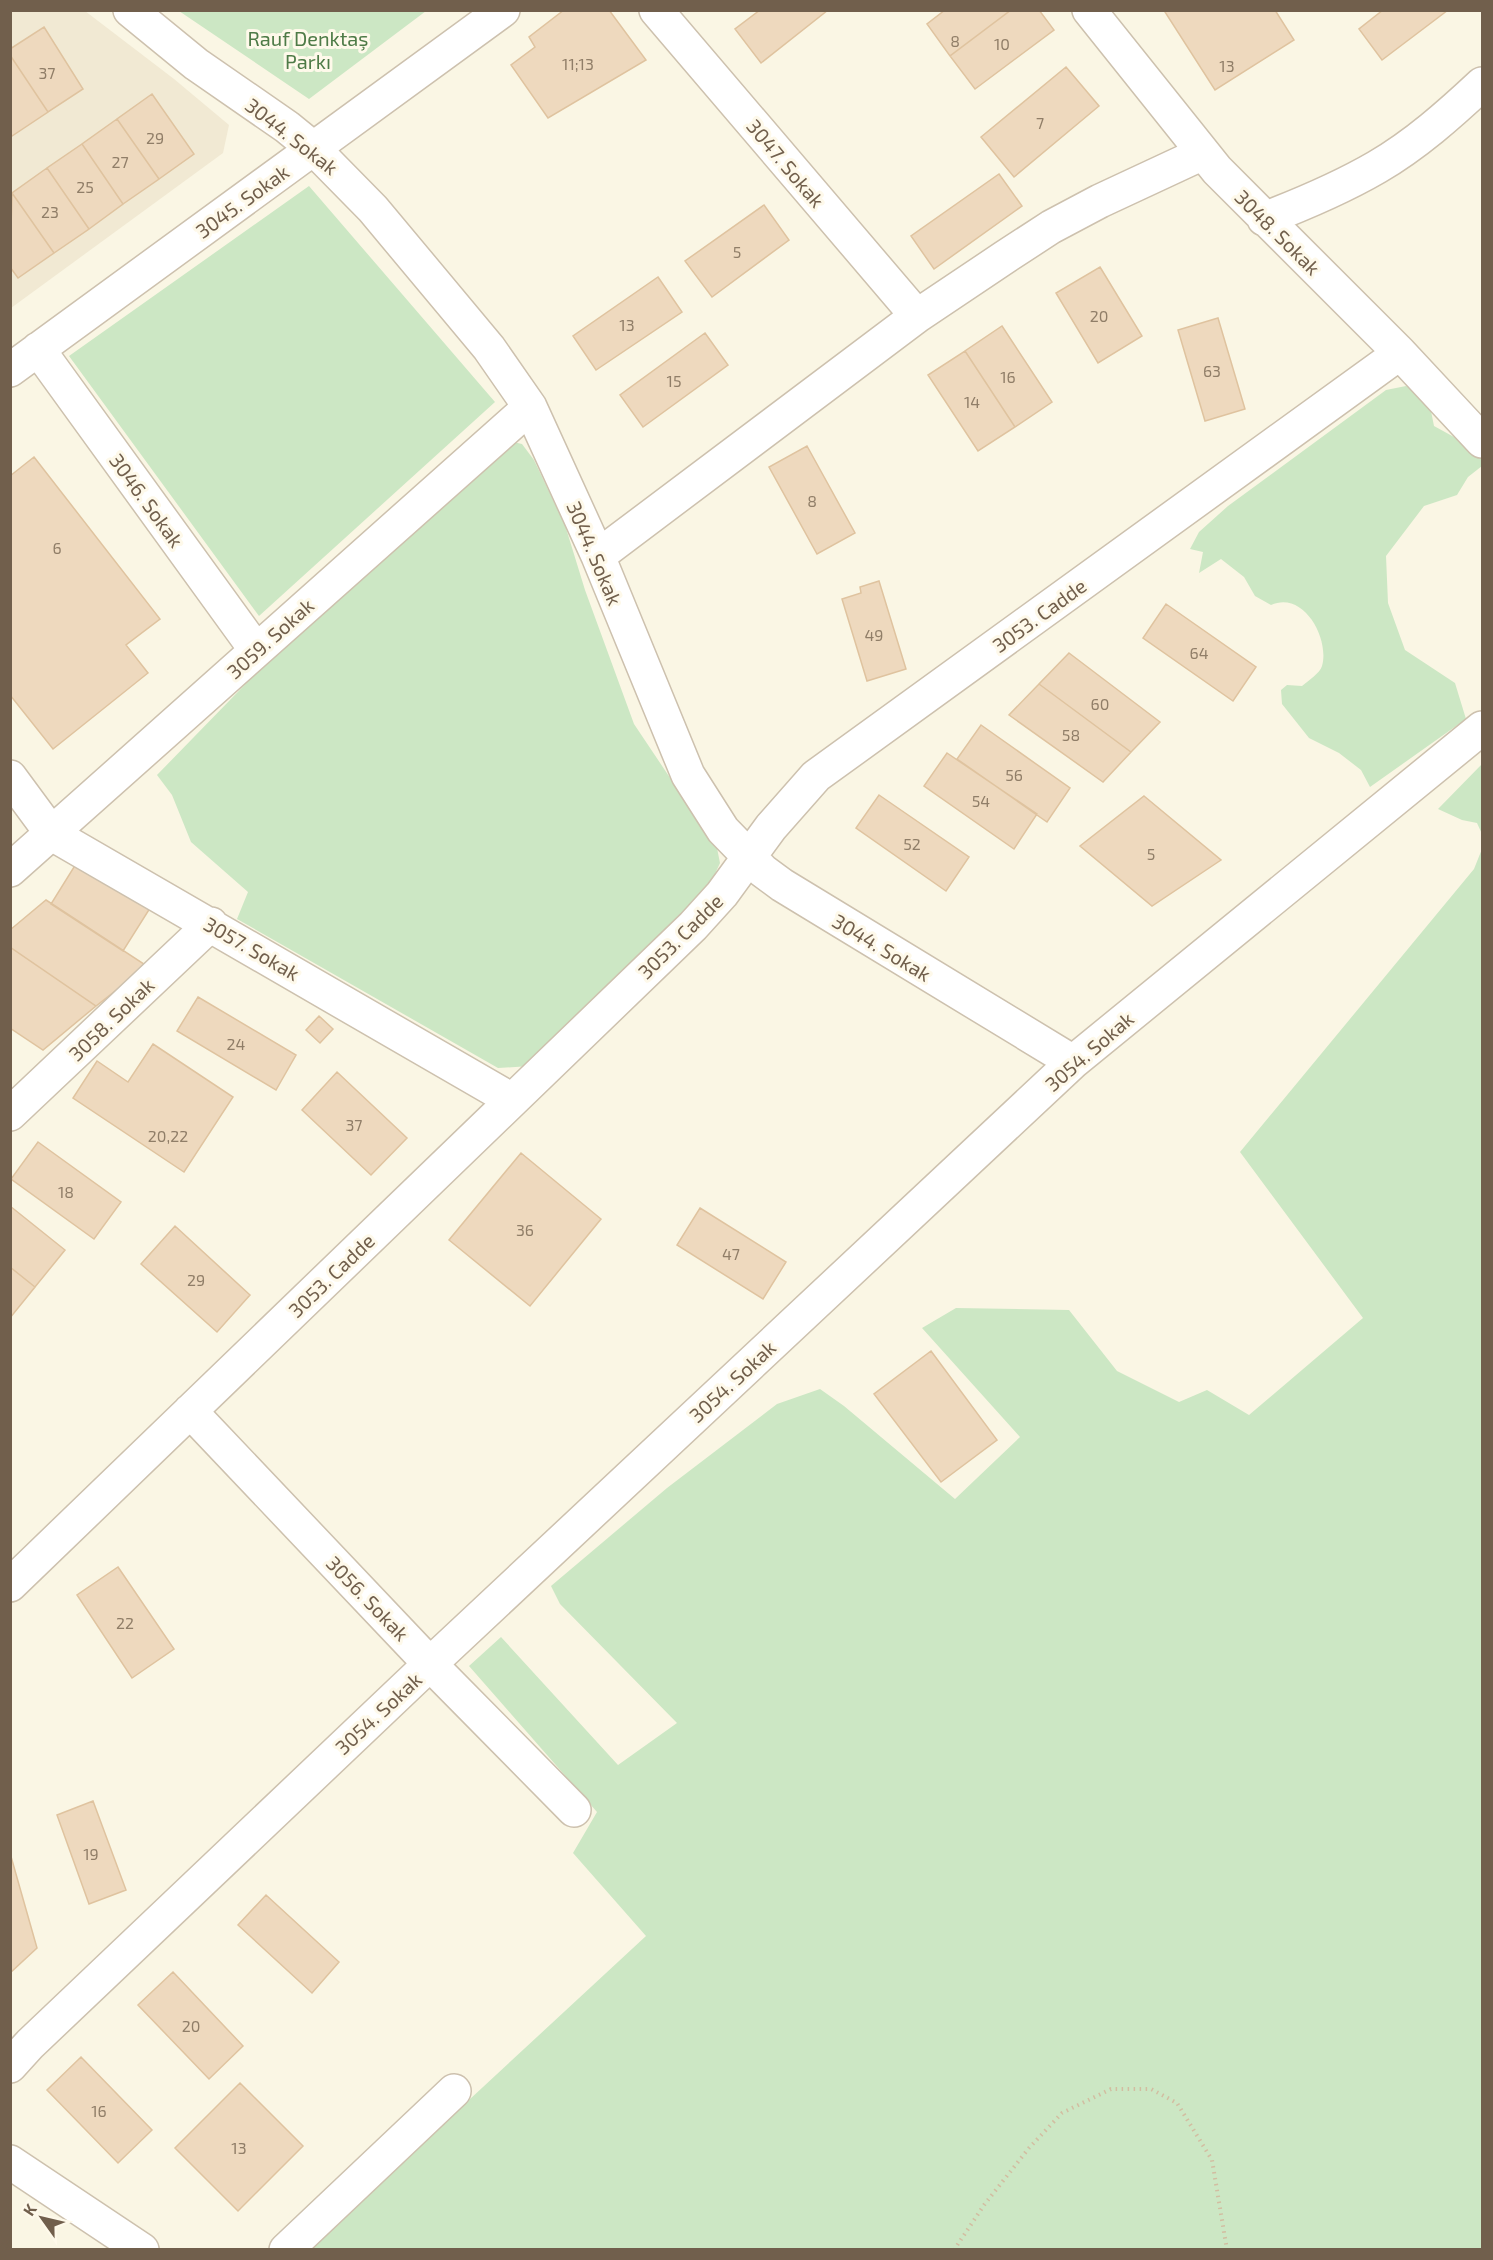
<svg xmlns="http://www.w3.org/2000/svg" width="1493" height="2260" viewBox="0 0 1493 2260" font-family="'Exo 2',sans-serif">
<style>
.residential{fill:#f1e9d3}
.green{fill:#cce7c4}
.building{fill:#eed9be;stroke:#dfc39f;stroke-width:1.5}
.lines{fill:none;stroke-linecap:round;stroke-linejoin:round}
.minor-casing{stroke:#cdc1ae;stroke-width:36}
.path{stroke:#d2bda1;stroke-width:4;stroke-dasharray:1.5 4.5;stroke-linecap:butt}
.minor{stroke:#fff;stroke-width:33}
.labels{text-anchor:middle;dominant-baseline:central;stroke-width:6;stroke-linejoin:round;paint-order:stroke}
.number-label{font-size:16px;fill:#907e68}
.park-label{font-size:20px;fill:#4e7b47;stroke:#fef9ea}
.street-label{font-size:20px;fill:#715f4c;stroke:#fef9ea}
</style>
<rect width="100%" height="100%" fill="#faf6e4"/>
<path class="residential" d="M 11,11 L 85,11 L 174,79 L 229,125 L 223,153 L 11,308 Z"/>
<path class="green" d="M 179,11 L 426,10 L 426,11 L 309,99 Z
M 309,186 L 495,402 L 259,616 L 69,356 Z
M 1406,386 L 1428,396 L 1434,426 L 1474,448 L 1482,458 L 1482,466 L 1468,477 L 1457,495 L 1424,506 L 1386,556 L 1388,603 L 1405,650 L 1455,683 L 1466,719 L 1370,787 L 1361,770 L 1339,753 L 1309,738 L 1282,704 L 1281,690 L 1287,685 L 1302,686 C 1308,681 1320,673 1322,666 C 1330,638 1303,590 1271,605 L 1255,596 L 1244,577 L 1221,559 L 1199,573 L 1203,552 L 1190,549 L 1199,532 L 1228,506 L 1386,390 Z
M 509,441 L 522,444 L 534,460 L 565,525 L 585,590 L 634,724 L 717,848 L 720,863 L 702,902 L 530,1066 L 498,1068 L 237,919 L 248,892 L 191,842 L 172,795 L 157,775 L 269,660 Z
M 1482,764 L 1482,834 L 1477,823 L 1462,820 L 1438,809 Z
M 1482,849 L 1482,2249 L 307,2250 L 646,1936 L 573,1853 L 597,1812 L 469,1666 L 501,1637 L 618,1765 L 677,1723 L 560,1604 L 551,1586 L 667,1488 L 777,1404 L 820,1389 L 844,1406 L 955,1499 L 1020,1437 L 922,1328 L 956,1308 L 1069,1310 L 1117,1371 L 1179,1402 L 1207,1390 L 1249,1415 L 1363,1318 L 1240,1152 L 1474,869 Z"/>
<path class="building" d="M 564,10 L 609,10 L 646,60 L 548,118 L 511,65 L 535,47 L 529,37 Z
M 760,10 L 828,10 L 761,63 L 735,29 Z
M 945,10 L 1011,10 L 950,56 L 927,24 Z
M 1011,10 L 1039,10 L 1054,30 L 975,89 L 950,56 Z
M 1168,10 L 1275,10 L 1294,40 L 1215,90 L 1165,12 Z
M 1383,10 L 1448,10 L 1382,60 L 1359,29 Z
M 44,27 L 83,89 L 48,112 L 10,55 L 10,49 Z
M 10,55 L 48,112 L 12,136 L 10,133 Z
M 1066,67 L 1099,106 L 1014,177 L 981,137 Z
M 152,94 L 194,154 L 159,179 L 117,119 Z
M 117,119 L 159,179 L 123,204 L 82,144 Z
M 82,144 L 123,204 L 89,229 L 47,168 Z
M 47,168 L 89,229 L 54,253 L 12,193 Z
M 999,174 L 1022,206 L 934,269 L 911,236 Z
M 12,193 L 54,253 L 18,278 L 10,267 Z
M 764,205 L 789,240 L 712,297 L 685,261 Z
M 1100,267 L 1142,336 L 1098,363 L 1056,293 Z
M 658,277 L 682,312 L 596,370 L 573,336 Z
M 1218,318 L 1245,409 L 1205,421 L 1178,330 Z
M 1002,326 L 1052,402 L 1015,427 L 965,351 Z
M 705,333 L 728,365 L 643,427 L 620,395 Z
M 965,351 L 1015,427 L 978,451 L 928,375 Z
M 807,446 L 855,533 L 817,554 L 769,467 Z
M 34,457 L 160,619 L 126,645 L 148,673 L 53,749 L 10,695 L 10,476 Z
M 879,581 L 906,669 L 867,681 L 842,599 L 861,593 L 860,587 Z
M 1166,604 L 1256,667 L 1233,701 L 1143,638 Z
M 1069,653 L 1160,722 L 1131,752 L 1039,684 Z
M 1039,684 L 1131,752 L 1103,782 L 1009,715 Z
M 981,725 L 1070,788 L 1047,822 L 957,759 Z
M 947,753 L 1037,814 L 1014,849 L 924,786 Z
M 879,795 L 969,857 L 946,891 L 856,828 Z
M 1144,796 L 1221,860 L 1152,906 L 1080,846 Z
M 79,859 L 152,905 L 123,951 L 51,904 Z
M 46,900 L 147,966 L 96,1006 L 10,947 L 10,930 Z
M 10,947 L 96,1006 L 43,1050 L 10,1028 Z
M 198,997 L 296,1055 L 276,1090 L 177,1031 Z
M 319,1016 L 333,1029 L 320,1043 L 306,1030 Z
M 153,1044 L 233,1097 L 184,1172 L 73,1098 L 97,1061 L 128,1082 Z
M 337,1072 L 407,1138 L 371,1175 L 302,1110 Z
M 38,1142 L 121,1202 L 94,1239 L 11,1179 Z
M 521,1153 L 601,1219 L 530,1306 L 449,1240 Z
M 10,1206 L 65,1250 L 35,1287 L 10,1267 Z
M 700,1208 L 786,1262 L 763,1299 L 677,1245 Z
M 175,1226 L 250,1295 L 217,1332 L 141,1264 Z
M 10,1267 L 35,1287 L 10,1318 Z
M 931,1351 L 997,1440 L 941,1482 L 874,1394 Z
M 118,1567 L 174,1649 L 132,1678 L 77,1595 Z
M 93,1801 L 126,1890 L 89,1904 L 57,1815 Z
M 10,1853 L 37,1948 L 10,1973 Z
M 266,1895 L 339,1962 L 312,1993 L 238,1925 Z
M 173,1972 L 243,2046 L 209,2079 L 138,2005 Z
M 81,2057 L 152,2130 L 118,2163 L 47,2090 Z
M 240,2083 L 303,2146 L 238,2211 L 175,2148 Z"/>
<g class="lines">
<g class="minor-casing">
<path id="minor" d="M 130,10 L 196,64 L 287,127 L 314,149 L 373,209 L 489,348 L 530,407 L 598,556 L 688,775 L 723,830 L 763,871 L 782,885 L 1073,1062
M 656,10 L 917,316
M 1089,10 L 1217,170 L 1400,353 L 1482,441
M 1264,219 C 1303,204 1341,188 1377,167 C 1415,145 1450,114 1482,84
M 38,349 L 256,650
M 10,370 L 503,10
M 598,556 L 917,316 L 1005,257 L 1051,227 L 1100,201 L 1203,153
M 10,777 L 52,834 L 512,1100
M 10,870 L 530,407
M 10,1114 L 211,924
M 190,1411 L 430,1664 L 574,1810
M 10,1585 L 693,926 L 722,894 L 771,827 L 816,776 L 1400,353
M 10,2066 L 30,2044 L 430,1664 L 1073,1062 L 1482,728
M 10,2162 L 142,2250
M 286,2250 L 454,2091"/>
</g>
<path class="path" d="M 954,2250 L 984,2205 L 1029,2148 L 1062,2113 L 1111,2089 L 1151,2089 L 1177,2103 L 1212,2160 L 1227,2250"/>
<use href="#minor" class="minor"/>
</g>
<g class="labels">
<g class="number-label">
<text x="955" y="40">8</text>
<text x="1002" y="43">10</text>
<text x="578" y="63">11;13</text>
<text x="1227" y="65">13</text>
<text x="47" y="72">37</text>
<text x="1040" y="122">7</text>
<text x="155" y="137">29</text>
<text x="120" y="161">27</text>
<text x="85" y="186">25</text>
<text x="50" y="211">23</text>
<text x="737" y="251">5</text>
<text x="1099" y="315">20</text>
<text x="627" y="324">13</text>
<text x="1212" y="370">63</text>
<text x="1008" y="376">16</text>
<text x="674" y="380">15</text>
<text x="972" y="401">14</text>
<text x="812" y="500">8</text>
<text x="57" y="547">6</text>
<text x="874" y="634">49</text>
<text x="1199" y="652">64</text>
<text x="1100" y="703">60</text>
<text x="1071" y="734">58</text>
<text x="1014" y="774">56</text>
<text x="981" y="800">54</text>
<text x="912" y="843">52</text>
<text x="1151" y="853">5</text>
<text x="236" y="1043">24</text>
<text x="354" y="1124">37</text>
<text x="168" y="1135">20,22</text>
<text x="66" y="1191">18</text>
<text x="525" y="1229">36</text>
<text x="731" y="1253">47</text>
<text x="196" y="1279">29</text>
<text x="125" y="1622">22</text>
<text x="91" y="1853">19</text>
<text x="191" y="2025">20</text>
<text x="99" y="2110">16</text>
<text x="239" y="2147">13</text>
</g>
<g class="park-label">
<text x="308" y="38">Rauf Denktaş<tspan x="308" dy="23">Parkı</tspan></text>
</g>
<g class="street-label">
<text transform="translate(292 136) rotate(38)">3044. Sokak</text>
<text transform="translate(786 163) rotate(50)">3047. Sokak</text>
<text transform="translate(242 201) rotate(-36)">3045. Sokak</text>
<text transform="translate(1278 232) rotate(45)">3048. Sokak</text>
<text transform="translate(147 500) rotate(54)">3046. Sokak</text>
<text transform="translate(595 553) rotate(67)">3044. Sokak</text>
<text transform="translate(1039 615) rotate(-36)">3053. Cadde</text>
<text transform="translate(270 638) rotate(-42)">3059. Sokak</text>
<text transform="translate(680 936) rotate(-45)">3053. Cadde</text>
<text transform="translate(882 947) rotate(31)">3044. Sokak</text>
<text transform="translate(252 948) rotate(30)">3057. Sokak</text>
<text transform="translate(111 1019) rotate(-44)">3058. Sokak</text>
<text transform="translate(1089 1051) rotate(-41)">3054. Sokak</text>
<text transform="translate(331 1275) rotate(-44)">3053. Cadde</text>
<text transform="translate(732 1381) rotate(-43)">3054. Sokak</text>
<text transform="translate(368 1598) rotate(46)">3056. Sokak</text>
<text transform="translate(378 1713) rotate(-43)">3054. Sokak</text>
</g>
</g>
<rect width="1493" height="2260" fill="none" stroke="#715f4c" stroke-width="24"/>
<g transform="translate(42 2218) rotate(304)" stroke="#fef9ea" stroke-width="4.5" paint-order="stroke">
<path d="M0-4.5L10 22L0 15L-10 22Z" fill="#715f4c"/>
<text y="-9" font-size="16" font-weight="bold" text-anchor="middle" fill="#715f4c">K</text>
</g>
</svg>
